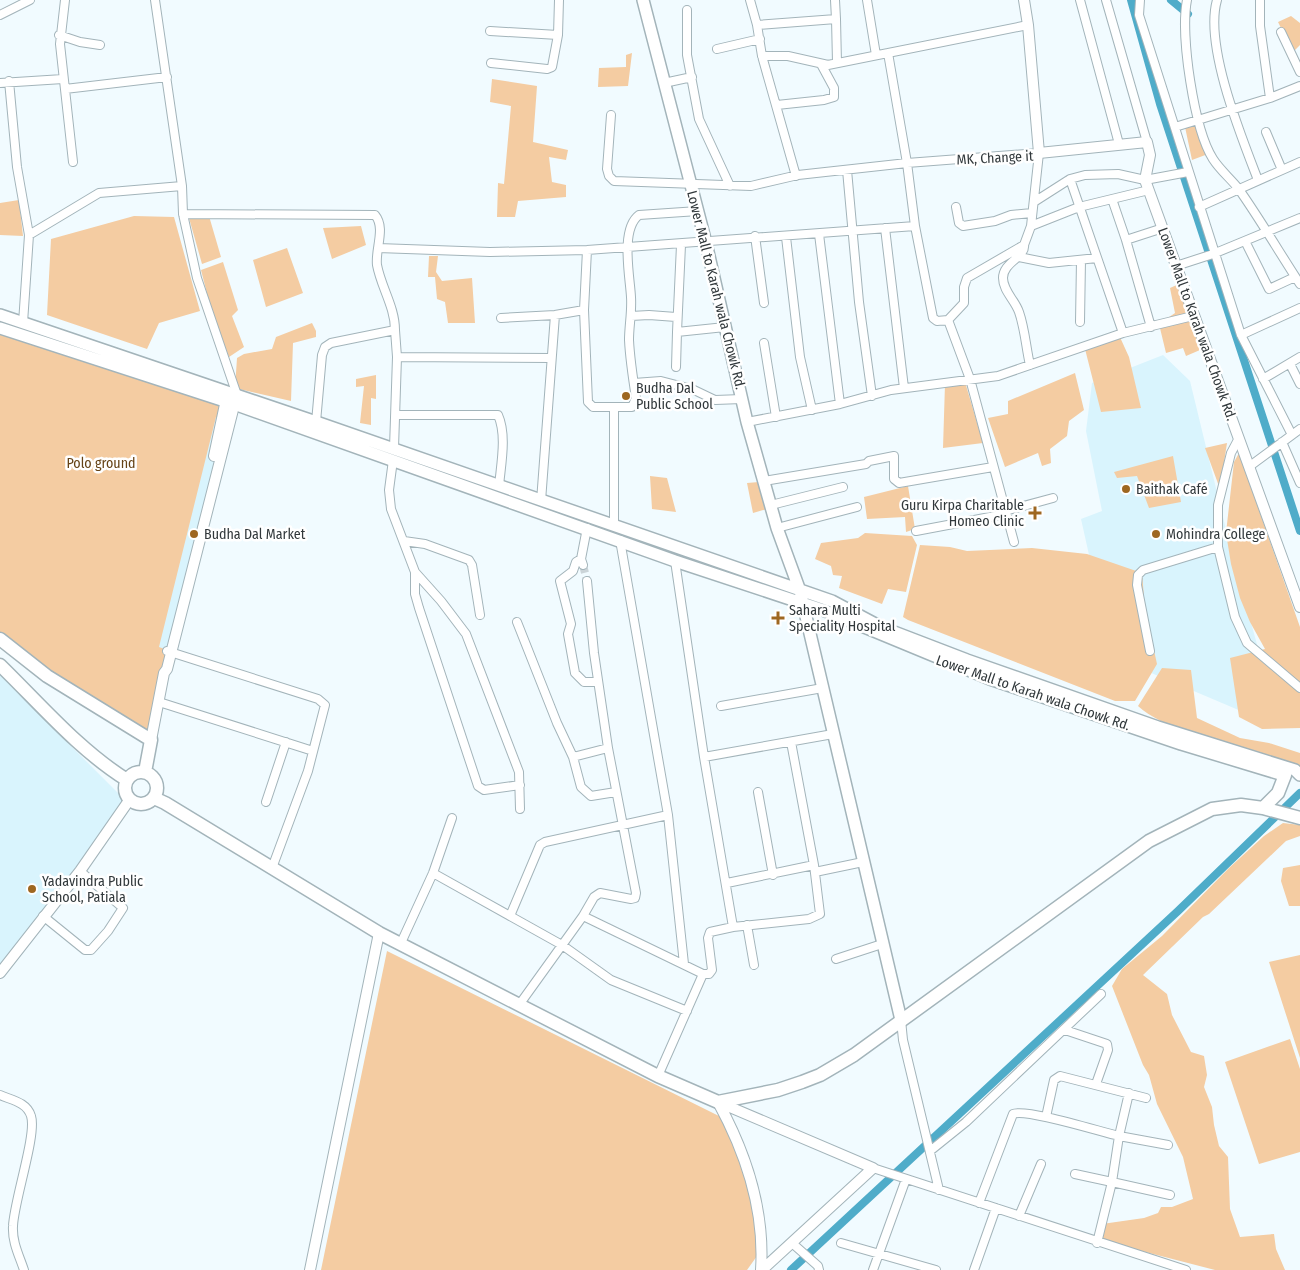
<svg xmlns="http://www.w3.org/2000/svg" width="1300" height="1270" viewBox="0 0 1300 1270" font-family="'Fira Sans Condensed',sans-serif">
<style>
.built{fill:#d9f4fd}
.green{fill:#f4cca2}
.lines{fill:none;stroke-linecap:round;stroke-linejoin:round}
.canal{stroke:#4facc9;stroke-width:8}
.minor-tunnel{stroke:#cbd4d8;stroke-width:8;stroke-dasharray:8 4;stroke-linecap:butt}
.minor-casing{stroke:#a3b4ba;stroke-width:10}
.tertiary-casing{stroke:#a3b4ba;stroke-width:12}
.secondary-casing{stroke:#a3b4ba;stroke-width:14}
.primary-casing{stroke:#a3b4ba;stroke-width:15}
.minor{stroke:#fff;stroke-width:8}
.tertiary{stroke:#fff;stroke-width:10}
.secondary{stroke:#fff;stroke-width:11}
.primary{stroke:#fff;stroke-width:12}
.poi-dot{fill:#9e6721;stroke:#fff;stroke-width:2}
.labels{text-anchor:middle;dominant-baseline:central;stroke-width:5;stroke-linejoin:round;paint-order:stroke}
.street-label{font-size:14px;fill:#31383b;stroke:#fff}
.poi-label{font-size:14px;fill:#31383b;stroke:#fff;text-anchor:start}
.park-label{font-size:14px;fill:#654215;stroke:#fff}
</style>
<rect width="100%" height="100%" fill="#f1fbff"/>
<path class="built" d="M 1163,355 L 1190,381 L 1231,550 L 1258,648 L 1255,717 L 1116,658 L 1106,631 L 1081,519 L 1102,511 L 1086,431 L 1092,383 Z
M 215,418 L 230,420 L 173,652 L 158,648 Z
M 0,667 L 28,703 L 128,803 L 0,974 Z"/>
<path class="green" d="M 1291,16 L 1300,23 L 1300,45 L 1293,52 L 1278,22 Z
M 632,53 L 628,86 L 598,87 L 599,68 L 626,67 L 626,55 Z
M 492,79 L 537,86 L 533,142 L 568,150 L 566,160 L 549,157 L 552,182 L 566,185 L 566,197 L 518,201 L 515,217 L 497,217 L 498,183 L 504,184 L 511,106 L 490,102 Z
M 1197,123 L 1208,154 L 1192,160 L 1185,127 Z
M 19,200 L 23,236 L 0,235 L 0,203 Z
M 134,216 L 174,217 L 200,311 L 159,323 L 147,349 L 47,315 L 51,239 Z
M 209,216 L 221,257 L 202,264 L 189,218 Z
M 361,226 L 366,245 L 332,259 L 323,228 Z
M 287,248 L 303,293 L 266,307 L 253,260 Z
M 429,256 L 438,256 L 436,272 L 442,281 L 472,278 L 475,323 L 448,323 L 445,302 L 437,299 L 435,277 L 428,277 Z
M 223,262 L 238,310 L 232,316 L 244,347 L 229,357 L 213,317 L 201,270 Z
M 1179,284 L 1200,350 L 1186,356 L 1183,348 L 1166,353 L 1159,324 L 1175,313 L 1170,288 Z
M 312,323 L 316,331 L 316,337 L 293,343 L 291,401 L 235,388 L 237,358 L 244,354 L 272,349 L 276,337 Z
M 0,326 L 229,397 L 221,419 L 216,417 L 159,647 L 173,652 L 152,736 L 0,639 Z
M 1119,335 L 1129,357 L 1141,408 L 1101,412 L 1085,349 Z
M 1075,373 L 1084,410 L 1069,421 L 1067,436 L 1050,449 L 1051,463 L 1042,466 L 1038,453 L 1005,467 L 988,418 L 1008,414 L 1008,401 Z
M 376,375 L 376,399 L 371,398 L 371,425 L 360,423 L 364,386 L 356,387 L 356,379 Z
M 965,382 L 983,443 L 943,448 L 945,384 Z
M 1227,443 L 1220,489 L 1205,448 Z
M 1239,453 L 1300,627 L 1300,728 L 1262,729 L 1239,717 L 1230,658 L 1265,649 L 1250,622 L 1240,598 L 1231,564 L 1226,533 L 1234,462 Z
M 1173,456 L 1181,502 L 1149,508 L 1137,476 L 1117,478 L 1114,472 Z
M 650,476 L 667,478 L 676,512 L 652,509 Z
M 759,482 L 767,509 L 753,513 L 747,483 Z
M 908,486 L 915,529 L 906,532 L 905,517 L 867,519 L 864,497 Z
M 865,533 L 912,536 L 917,545 L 906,592 L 888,589 L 882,604 L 839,588 L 842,576 L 833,575 L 831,566 L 815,559 L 821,543 L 858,538 Z
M 920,545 L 950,547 L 967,551 L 1032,548 L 1087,554 L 1142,573 L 1145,609 L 1157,664 L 1135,701 L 1115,701 L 908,620 L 903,617 Z
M 1162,668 L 1191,670 L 1197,718 L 1240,738 L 1269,743 L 1300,753 L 1300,767 C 1260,754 1166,733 1138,706 Z
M 1283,823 L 1300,825 L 1300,836 L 1286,841 L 1209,914 L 1203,917 L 1143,975 L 1167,994 L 1172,1015 L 1191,1052 L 1204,1056 L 1207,1075 L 1204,1087 L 1212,1107 L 1214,1125 L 1219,1146 L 1228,1157 L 1230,1209 L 1240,1237 L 1274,1234 L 1276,1249 L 1285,1270 L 1215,1270 L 1099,1240 L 1102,1224 L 1144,1218 L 1158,1213 L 1161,1207 L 1172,1207 L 1193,1199 L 1183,1157 L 1157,1104 L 1149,1075 L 1143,1065 L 1112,986 L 1122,969 L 1162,936 L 1229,868 L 1264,836 Z
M 1300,865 L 1300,906 L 1289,906 L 1281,881 L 1283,868 Z
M 387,951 L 723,1118 L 753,1191 L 762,1249 L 747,1270 L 321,1270 Z
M 1300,955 L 1300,1058 L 1269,962 Z
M 1290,1039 L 1300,1069 L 1300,1152 L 1259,1164 L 1225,1062 Z"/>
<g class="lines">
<path class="canal" d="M 1131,0 L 1160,104 L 1300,531
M 1171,0 L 1188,14
M 791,1270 L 1178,911 L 1300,793"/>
<path class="minor-tunnel" d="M 583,565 L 587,581"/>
<g class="minor-casing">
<path id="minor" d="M 65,0 L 60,44 L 73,162
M 155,0 L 182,186 L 183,214 L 375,215 C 386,228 375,249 377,265 C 381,287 395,307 395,330
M 750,0 L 757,25
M 867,0 L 876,55
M 1080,0 L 1119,144
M 1106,0 L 1147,142
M 1140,0 L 1139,15 L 1241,335 L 1292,435
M 1187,0 C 1180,35 1194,129 1213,159 C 1220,170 1230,178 1238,188 C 1260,219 1279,252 1300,284
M 1217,0 C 1204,45 1241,136 1258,180
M 1260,0 L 1260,26 L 1270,98
M 687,10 L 687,55 L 699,119 L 730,186
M 0,15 L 30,0
M 836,19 L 837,63
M 490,31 L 558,35
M 1281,32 L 1300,72
M 59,35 L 80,42 L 100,45
M 717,49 L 760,39
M 762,56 L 788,56 L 828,65 L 1028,25
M 491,63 L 547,69 L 552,67 L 558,35 L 559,0
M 9,81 L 17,167 L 29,235 L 23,323
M 0,83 L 63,79
M 664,83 L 692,77
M 65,89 L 167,77
M 777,105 L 824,100 L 834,97 L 834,88 L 821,64
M 611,115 L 607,169 L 609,176 L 614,181 L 751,186 L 798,175 L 907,163 L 888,53
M 1175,127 L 1270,98 L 1300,86
M 1266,132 L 1282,170
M 847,170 L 859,302 L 872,396
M 796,176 L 762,56 L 757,25 L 836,19 L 835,0
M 1070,179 L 1123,333
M 1112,199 L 1126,240
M 1034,202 L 1070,179 L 1085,175 L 1118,174 L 1145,180 L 1188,172
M 956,207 L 959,223 L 963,226 L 995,221 L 1011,215 L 1032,213
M 1199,207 L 1300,162
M 183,214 L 197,278 L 237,395
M 1031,226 L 1079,207 L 1149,190
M 885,228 L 904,388
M 819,234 L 840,404
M 29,235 L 99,193 L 182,186
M 755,236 L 764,303
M 786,237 L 800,357 L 812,410
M 1245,241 L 1269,289 L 1295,277
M 1024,245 C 1026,257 1003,262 1003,278 C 1003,291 1015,300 1019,312 C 1025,329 1026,348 1030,365
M 378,248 L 490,252 L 587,250 L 915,226 L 933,318 L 937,321 L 948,320 L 964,303 L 964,287 L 967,278 L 1024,245 L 1031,226 L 1039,153 L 907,163 L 915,226
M 587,250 L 584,310 L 588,402 L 593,407 L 632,407 L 636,398 C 633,379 630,360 629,340 C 629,326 632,312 631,297 C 630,277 620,229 639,215 L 698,211
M 1019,257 L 1049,263 L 1097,258
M 1176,266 L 1213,254 L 1300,218
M 631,316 L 649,315 L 676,317
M 501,318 L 555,315 L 584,310
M 948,320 L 970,379 L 1014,542
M 1080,322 L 1081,260
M 1151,327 L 1126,240 L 1163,228
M 677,332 L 681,245
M 1241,335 L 1300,308
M 764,343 L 776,417
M 397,357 L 551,358
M 1290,364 L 1300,384
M 676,367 L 677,332 L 725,327
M 1263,379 L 1300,357
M 634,383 L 661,381 L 692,389 L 715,400 L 742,399
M 614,408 L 614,526
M 395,415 L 498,415 C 507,435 501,464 499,486
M 316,422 L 322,355 L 325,347 L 331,343 L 395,330 L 397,357 L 394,448
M 747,422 L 840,404 L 891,390 L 998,376 L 1123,333 L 1193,316
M 1239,438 L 1231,453 L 1218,505 L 1218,547 L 1235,617 L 1247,643 L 1300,688
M 1282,442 L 1300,483
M 393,460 L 389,490 L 391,509 L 415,572 L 415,594 L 419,608 L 478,786 L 484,790 L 520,785
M 1250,466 L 1300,429
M 764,481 L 866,464 L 869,461 L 894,456 L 894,479 L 899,483 L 993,467
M 541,501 L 555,315
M 771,505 L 843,487
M 1005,511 L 1053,498
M 777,528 L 857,507
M 916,531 L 1006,514
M 620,540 L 668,815 L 684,964
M 404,541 L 425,544 L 469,560 L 472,565 L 480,615
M 581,559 L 576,562 L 573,571 L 560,581 L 571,624 L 568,634 L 575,673 L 584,682 L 598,682
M 675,561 L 704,757 L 733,927
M 583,565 L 581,559 L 587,528
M 415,572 L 441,601 L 466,634 L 519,772 L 520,809
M 517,622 L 557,723 L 573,757 L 581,787 L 591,796 L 616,792
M 167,651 L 318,699 L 325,705 L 308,771 L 272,868
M 1150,651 L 1137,585 L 1138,575 L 1143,570 L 1218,547
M 159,702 L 313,751
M 721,706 L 817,689
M 573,757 L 608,748
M 704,757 L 833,734
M 758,792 L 773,875
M 266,802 L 286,742
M 815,872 L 863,862
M 433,873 L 562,945 L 611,980 L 687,1011
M 727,883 L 814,865
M 43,916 L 85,950 L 91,950 L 108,931 L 123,908 L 80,871
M 510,916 L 540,845 L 545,842 L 668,815
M 583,916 L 594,897 L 600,893 L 631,899 L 635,898 L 636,893 L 608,748 L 594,653 L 587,581
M 747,925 L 754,965
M 400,945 L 433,873 L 452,818
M 836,959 L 882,944
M 519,1005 L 583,916 L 703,974
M 901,1020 L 903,1040 L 939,1190
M 1065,1030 L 1107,1044 L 1108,1050 L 1096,1084
M 658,1076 L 703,974 L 709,974 L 712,970 L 708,938 L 710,932 L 733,927 L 809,919 L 820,914 L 814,865 L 791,742
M 0,1095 C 11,1100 27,1102 31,1116 C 37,1134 14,1201 13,1226 C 12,1242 19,1255 24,1270
M 1046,1117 L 1054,1080 L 1060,1076 L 1146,1098
M 930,1151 L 966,1122 L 1101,994
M 873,1168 L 1186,1270
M 1075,1174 L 1112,1182 L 1119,1136 L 1168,1145
M 979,1203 L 1013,1114 C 1026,1108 1101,1132 1119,1136 L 1129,1093
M 1019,1216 L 1041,1164
M 792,1243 L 818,1266 L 819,1270
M 841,1243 L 936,1270
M 1097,1243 L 1112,1182 L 1170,1195
M 873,1270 L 906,1179
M 974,1270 L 996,1208"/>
</g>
<g class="tertiary-casing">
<path id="tertiary" d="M 1024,0 L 1028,25 L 1039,153 L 1147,142 L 1150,155 L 1145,180 L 1300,607
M 214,456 L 227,395
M 151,740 L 164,673 L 167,669 L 236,398
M 0,973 L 80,871 L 130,799
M 718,1102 L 873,1168 L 762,1270
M 718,1102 C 747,1155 765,1210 761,1270
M 310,1270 L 379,933"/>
</g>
<g class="secondary-casing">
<path id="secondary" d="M 643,0 L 706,243 L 747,422 L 777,528 L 800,591 L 901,1020
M 0,315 L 316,422 L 832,601 L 881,627 L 967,660 L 1158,727 L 1295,770 L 1300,775
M 0,328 L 234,404 L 675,561 L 823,610 L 990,679 L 1181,744 L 1280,774"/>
</g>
<g class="primary-casing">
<path id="primary" d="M 0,639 L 47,676 L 151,740 L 145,772
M 0,665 C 41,705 79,750 127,780
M125 788a16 16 0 1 1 32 0a16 16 0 1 1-32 0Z
M 154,798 L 165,803 L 379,933 L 658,1076 L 718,1102 L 778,1090 L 802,1082 L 820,1075 L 854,1055 L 1149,841 L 1212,809 L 1241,805 L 1263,808 L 1300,818
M 1263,808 L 1278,793 L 1285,775"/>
</g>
<use href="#minor" class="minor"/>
<use href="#tertiary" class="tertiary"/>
<use href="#secondary" class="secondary"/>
<use href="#primary" class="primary"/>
</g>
<g class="poi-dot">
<circle cx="626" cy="396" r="5"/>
<circle cx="1126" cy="489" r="5"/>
<path d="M1032.5 505.5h5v5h5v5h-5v5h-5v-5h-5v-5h5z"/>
<circle cx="194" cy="534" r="5"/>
<circle cx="1156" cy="534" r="5"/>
<path d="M775.5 610.5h5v5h5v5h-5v5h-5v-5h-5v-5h5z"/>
<circle cx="32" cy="889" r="5"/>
</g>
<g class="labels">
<g class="street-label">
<text transform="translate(995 158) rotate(-3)">MK, Change it</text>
<text transform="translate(716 290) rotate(76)">Lower Mall to Karah wala Chowk Rd.</text>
<text transform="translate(1197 324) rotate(70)">Lower Mall to Karah wala Chowk Rd.</text>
<text transform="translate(1033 693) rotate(19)">Lower Mall to Karah wala Chowk Rd.</text>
</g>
<g class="poi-label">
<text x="636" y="388">Budha Dal<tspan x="636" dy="16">Public School</tspan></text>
<text x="1136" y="489">Baithak Café</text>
<text x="1024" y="505" text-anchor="end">Guru Kirpa Charitable<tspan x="1024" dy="16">Homeo Clinic</tspan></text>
<text x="204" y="534">Budha Dal Market</text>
<text x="1166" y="534">Mohindra College</text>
<text x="789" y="610">Sahara Multi<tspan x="789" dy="16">Speciality Hospital</tspan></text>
<text x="42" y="881">Yadavindra Public<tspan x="42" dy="16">School, Patiala</tspan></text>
</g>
<g class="park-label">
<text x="101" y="463">Polo ground</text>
</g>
</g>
</svg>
